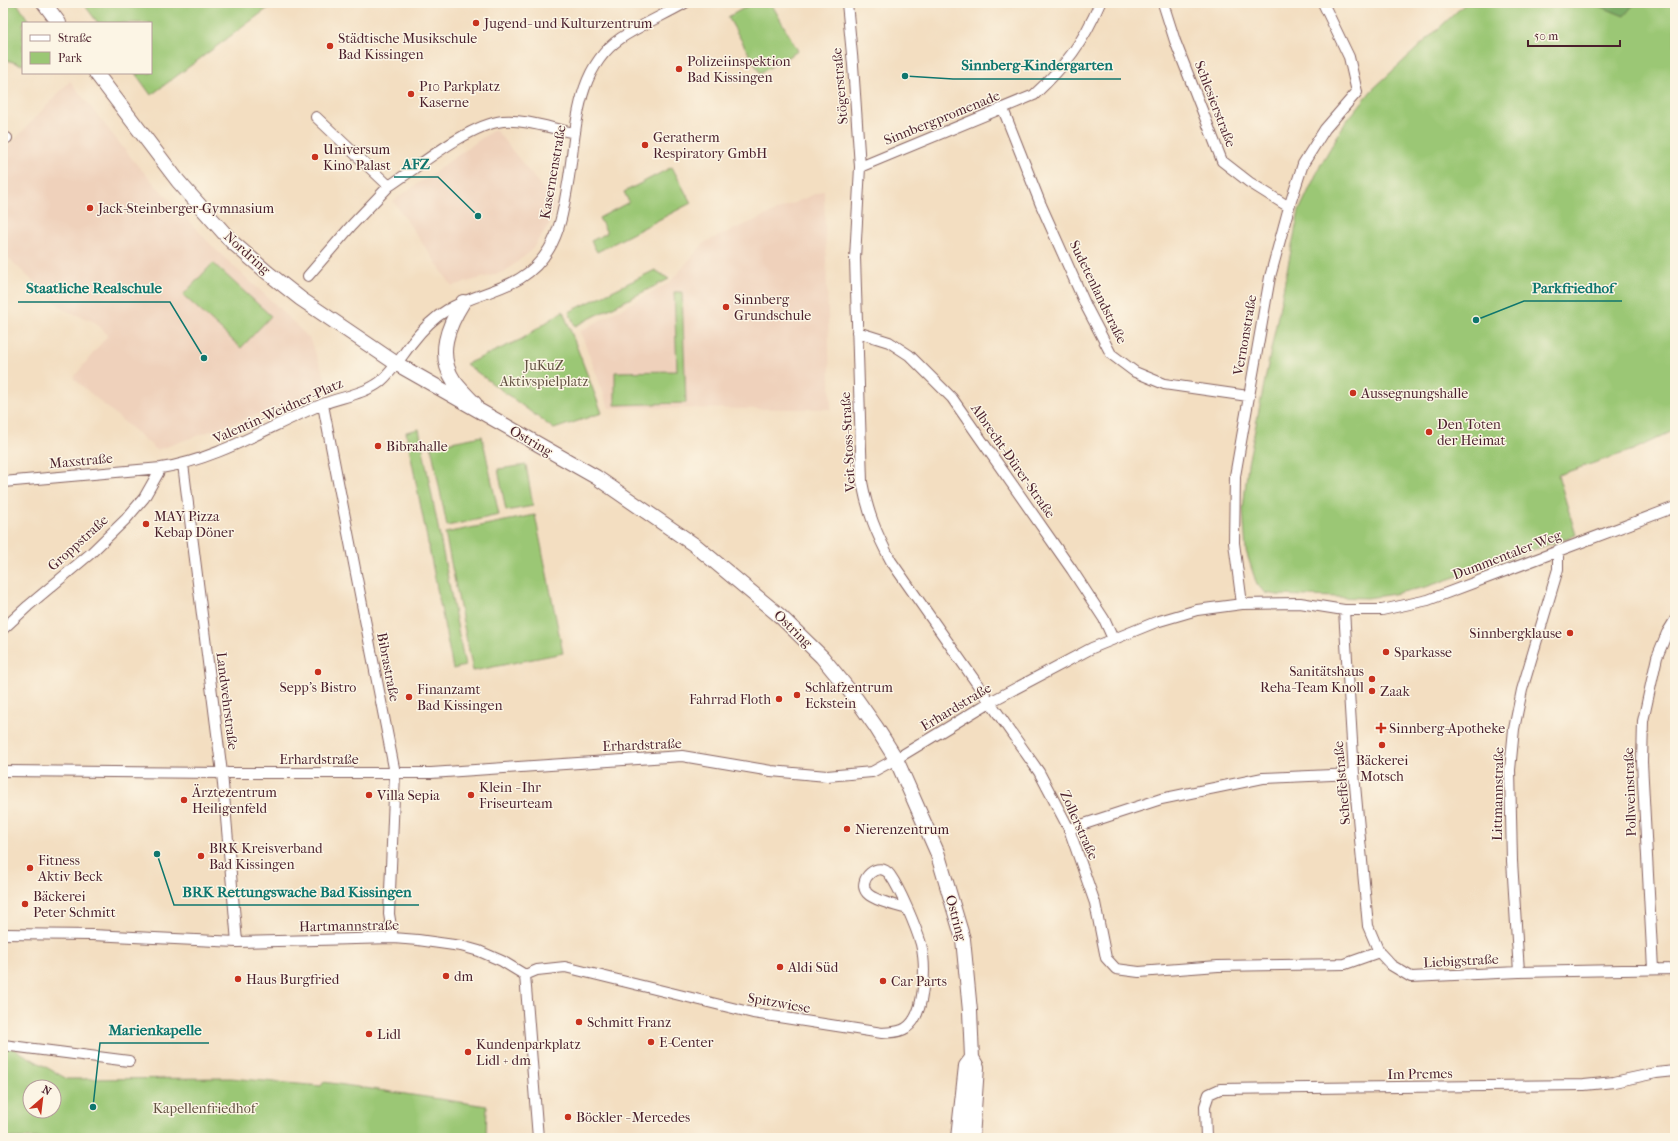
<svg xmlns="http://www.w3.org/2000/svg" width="1678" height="1141" viewBox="0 0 1678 1141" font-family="'IM FELL French Canon',serif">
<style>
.built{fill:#efd1bb}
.green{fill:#9bc775;stroke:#727350;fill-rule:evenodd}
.forest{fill:#7cac66;stroke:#636648}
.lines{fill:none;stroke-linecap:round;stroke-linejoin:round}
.street-casing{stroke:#856260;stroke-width:12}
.secondary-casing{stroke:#856260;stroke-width:16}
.street{stroke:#fff;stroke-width:10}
.secondary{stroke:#fff;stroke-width:14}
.poi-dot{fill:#c8321e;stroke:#fcf5e5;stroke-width:1.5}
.labels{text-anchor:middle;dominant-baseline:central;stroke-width:3;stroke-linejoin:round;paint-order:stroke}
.poi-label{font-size:14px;fill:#4a1f2b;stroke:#fcf5e5;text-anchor:start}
.street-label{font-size:14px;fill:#4a1f2b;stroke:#fcf5e5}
.park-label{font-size:14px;fill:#625141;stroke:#fcf5e5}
.leader{fill:none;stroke:#0f766e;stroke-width:1.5}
.callout-dot{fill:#0f766e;stroke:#fcf5e5;stroke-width:1.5}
.callout-label{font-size:15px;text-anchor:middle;font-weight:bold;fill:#0f766e;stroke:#fcf5e5;stroke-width:3;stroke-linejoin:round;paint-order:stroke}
</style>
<rect width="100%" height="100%" fill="#fcf5e5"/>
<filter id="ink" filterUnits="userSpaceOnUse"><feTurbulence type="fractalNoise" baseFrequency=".025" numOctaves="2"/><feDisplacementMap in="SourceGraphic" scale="8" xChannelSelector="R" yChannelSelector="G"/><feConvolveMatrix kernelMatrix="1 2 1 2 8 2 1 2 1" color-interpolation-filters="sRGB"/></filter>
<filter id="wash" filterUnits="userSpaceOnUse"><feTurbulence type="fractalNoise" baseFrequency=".012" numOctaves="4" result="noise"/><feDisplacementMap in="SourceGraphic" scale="16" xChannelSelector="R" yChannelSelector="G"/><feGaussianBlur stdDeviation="0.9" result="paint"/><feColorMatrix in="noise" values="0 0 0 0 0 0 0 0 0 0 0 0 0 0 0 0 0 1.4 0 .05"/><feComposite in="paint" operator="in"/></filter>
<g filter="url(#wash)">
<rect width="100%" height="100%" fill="#f3dec1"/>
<path class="built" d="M 70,81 L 137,165 L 216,250 L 275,304 L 309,338 L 330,389 L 157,450 L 73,378 L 108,335 L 95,322 L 64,310 L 3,253 L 3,152 Z
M 495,129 L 557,206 L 549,225 L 530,252 L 504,272 L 452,286 L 393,201 Z
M 824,190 L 831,409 L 609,408 L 580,331 L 669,283 L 705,242 Z"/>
<path class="green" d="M 3,3 L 17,3 L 30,23 L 23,23 L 23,65 L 3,59 Z
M 83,3 L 275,3 L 151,95 L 135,73 L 151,73 L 151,23 L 98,23 Z
M 753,3 L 771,3 L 798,51 L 760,73 L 728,17 Z
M 1466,3 L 1675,3 L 1675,430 L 1633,450 L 1558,475 L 1576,535 L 1426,587 L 1388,595 L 1367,598 L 1277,595 L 1266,593 L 1257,585 L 1246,551 L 1243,509 L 1248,464 L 1299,211 L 1321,164 L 1345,123 L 1372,90 Z
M 672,167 L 691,203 L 597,252 L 591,241 L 607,233 L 599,218 L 629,202 L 624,192 Z
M 213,263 L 271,316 L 241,348 L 183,295 Z
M 655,270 L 669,279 L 575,326 L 569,312 Z
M 674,292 L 682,292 L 686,403 L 615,405 L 615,372 L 677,371 Z
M 563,311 L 602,413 L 554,429 L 466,364 L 522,339 Z
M 419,429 L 465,666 L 453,669 L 406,432 Z
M 482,436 L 499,515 L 447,526 L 431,446 Z
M 526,465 L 533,506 L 506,511 L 498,469 Z
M 535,515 L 563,653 L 473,671 L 445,533 Z
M 3,1044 L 9,1046 L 67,1079 L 231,1078 L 321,1086 L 324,1082 L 487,1106 L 486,1138 L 3,1138 ZM 30,1087 L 54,1087 L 54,1111 L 30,1111 Z"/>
<path class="forest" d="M 1592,3 L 1635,3 L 1624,16 Z"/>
</g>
<g filter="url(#ink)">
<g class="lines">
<g class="street-casing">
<path id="street" d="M 847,3 L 853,65 L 860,167 L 855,258 L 862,482 C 868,513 876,533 891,561 L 1039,772 L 1069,829 L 1095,903 L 1106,958 L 1116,969 L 1139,972 L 1218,966 L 1345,964 L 1379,952
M 1163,3 L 1175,41 L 1222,161 L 1249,182 L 1289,207
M 1003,109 L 1041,205 L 1087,308 L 1111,354 L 1135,372 L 1164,384 L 1248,396
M 316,117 L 389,186 C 418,167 468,125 503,121 C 525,119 553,129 575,133
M 3,140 L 7,138
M 860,167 L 1034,95 C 1066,65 1083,43 1100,3
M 308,276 L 352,225 L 389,186
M 857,332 L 889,342 L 909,355 L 952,398 L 1072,570 L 1104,619 L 1113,639
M 323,405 L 395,773 L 389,914 L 393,938
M 183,464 L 222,773 L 237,942
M 3,482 L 161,468 C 219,459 269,426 323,404 C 341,397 364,394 380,382 C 393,371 401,357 411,344 C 421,331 433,318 447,310 C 484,288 524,291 549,249 C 561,229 564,205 568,183 C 577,132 574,70 621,38 C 641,25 664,15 685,3
M 1242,604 L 1234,543 L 1235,476 L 1270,277 L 1289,207 L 1303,164 L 1325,129 L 1357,92 L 1349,57 L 1323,3
M 1344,610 L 1354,774 L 1368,926 L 1379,952 L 1391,965 L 1411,977 L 1519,972 L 1675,969
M 3,629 L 28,606 L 90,554 L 126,519 L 144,498 L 161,468
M 3,771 L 222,773 L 431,773 L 682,756 L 771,771 L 827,776 L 872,772 L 896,759 L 990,702 L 1092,648 L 1156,622 L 1197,610 L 1242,604 L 1300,603 L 1344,610 L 1382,610 L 1428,600 L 1675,507
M 1069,829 L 1161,799 L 1263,778 L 1354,774
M 3,934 L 92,935 L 237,942 L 393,938 L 418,940 L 461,946 L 479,951 L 502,961 L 525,975 L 538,1138
M 1653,969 L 1642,762 L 1643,721 L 1657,657 L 1667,633 L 1675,620
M 1519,972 L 1512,861 L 1510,770 L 1514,729 L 1522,690 L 1558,569 L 1558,550
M 525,975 L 537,970 L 565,967 L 753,1013 L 882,1033 C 890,1032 899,1033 906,1028 C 926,1015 926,965 921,944 C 916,927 900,889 890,875 C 879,859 856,880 867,893 C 873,900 897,906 907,909
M 3,1045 L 129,1061
M 1206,1138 L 1205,1106 L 1209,1094 L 1220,1089 L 1584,1085 L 1614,1082 L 1656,1073 L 1675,1071"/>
</g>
<g class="secondary-casing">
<path id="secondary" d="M 44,3 L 59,23
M 96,73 L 178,181 L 232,242 L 268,273 L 301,299 L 397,364 L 596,477 L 696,546 L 780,616 L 822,657 L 857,700 L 876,727 L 896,759 L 937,852 L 963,939 L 970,1011 L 972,1058 L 977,1067 L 972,1138
M 463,302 C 448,326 436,354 454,381 C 460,389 468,397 475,404
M 958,1138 L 966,1066 L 972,1058"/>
</g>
<use href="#street" class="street"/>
<use href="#secondary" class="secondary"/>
</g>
</g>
<g class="poi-dot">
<circle cx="476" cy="23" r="4"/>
<circle cx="330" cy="46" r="4"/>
<circle cx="679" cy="69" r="4"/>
<circle cx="411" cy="94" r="4"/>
<circle cx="645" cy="145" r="4"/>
<circle cx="315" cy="157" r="4"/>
<circle cx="90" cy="208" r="4"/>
<circle cx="726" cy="307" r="4"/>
<circle cx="1353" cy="393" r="4"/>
<circle cx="1429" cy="432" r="4"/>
<circle cx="378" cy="446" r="4"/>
<circle cx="146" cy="524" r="4"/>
<circle cx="1570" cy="633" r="4"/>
<circle cx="1386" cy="652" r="4"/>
<circle cx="318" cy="672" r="4"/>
<circle cx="1372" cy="679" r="4"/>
<circle cx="1372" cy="691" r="4"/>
<circle cx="797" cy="695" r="4"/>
<circle cx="409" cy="697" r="4"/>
<circle cx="779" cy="699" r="4"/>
<path d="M1379 722h4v4h4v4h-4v4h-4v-4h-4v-4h4z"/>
<circle cx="1382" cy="745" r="4"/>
<circle cx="369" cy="795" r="4"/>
<circle cx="471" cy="795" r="4"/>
<circle cx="184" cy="800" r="4"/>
<circle cx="847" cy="829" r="4"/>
<circle cx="201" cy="856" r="4"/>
<circle cx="30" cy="868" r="4"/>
<circle cx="25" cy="904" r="4"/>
<circle cx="780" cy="967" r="4"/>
<circle cx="446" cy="976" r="4"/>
<circle cx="238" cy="979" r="4"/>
<circle cx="883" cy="981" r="4"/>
<circle cx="579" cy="1022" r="4"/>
<circle cx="369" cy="1034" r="4"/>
<circle cx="651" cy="1042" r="4"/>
<circle cx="468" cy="1052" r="4"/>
<circle cx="568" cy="1117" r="4"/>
</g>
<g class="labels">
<g class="poi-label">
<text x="484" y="23">Jugend- und Kulturzentrum</text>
<text x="338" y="38">Städtische Musikschule<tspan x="338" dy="16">Bad Kissingen</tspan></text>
<text x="687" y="61">Polizeiinspektion<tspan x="687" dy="16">Bad Kissingen</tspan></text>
<text x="419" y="86">P10 Parkplatz<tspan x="419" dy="16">Kaserne</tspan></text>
<text x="653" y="137">Geratherm<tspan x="653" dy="16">Respiratory GmbH</tspan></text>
<text x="323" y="149">Universum<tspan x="323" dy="16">Kino Palast</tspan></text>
<text x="98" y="208">Jack-Steinberger-Gymnasium</text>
<text x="734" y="299">Sinnberg<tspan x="734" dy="16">Grundschule</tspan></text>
<text x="1361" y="393">Aussegnungshalle</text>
<text x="1437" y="424">Den Toten<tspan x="1437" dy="16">der Heimat</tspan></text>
<text x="386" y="446">Bibrahalle</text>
<text x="154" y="516">MAY Pizza<tspan x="154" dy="16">Kebap Döner</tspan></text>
<text x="1562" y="633" text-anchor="end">Sinnbergklause</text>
<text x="1394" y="652">Sparkasse</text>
<text x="1364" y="671" text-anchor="end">Sanitätshaus<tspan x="1364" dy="16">Reha-Team Knoll</tspan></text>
<text x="318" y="687" text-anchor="middle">Sepp’s Bistro</text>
<text x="805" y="687">Schlafzentrum<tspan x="805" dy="16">Eckstein</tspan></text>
<text x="417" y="689">Finanzamt<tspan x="417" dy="16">Bad Kissingen</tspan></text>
<text x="1380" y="691">Zaak</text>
<text x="771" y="699" text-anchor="end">Fahrrad Floth</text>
<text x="1389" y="728">Sinnberg-Apotheke</text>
<text x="1382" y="760" text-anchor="middle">Bäckerei<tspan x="1382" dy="16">Motsch</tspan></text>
<text x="479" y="787">Klein - Ihr<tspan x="479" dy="16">Friseurteam</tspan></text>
<text x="192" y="792">Ärztezentrum<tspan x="192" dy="16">Heiligenfeld</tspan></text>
<text x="377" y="795">Villa Sepia</text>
<text x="855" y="829">Nierenzentrum</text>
<text x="209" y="848">BRK Kreisverband<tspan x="209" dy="16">Bad Kissingen</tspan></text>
<text x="38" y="860">Fitness<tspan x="38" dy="16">Aktiv Beck</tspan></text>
<text x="33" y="896">Bäckerei<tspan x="33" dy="16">Peter Schmitt</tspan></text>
<text x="788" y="967">Aldi Süd</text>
<text x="454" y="976">dm</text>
<text x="246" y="979">Haus Burgfried</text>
<text x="891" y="981">Car Parts</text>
<text x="587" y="1022">Schmitt Franz</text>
<text x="377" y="1034">Lidl</text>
<text x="659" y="1042">E-Center</text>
<text x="476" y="1044">Kundenparkplatz<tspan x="476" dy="16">Lidl + dm</tspan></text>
<text x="576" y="1117">Böckler - Mercedes</text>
</g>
<g class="street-label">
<text transform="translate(840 86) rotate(-95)">Stögerstraße</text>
<text transform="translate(1215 104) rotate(69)">Schlesierstraße</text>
<text transform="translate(942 118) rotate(-22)">Sinnbergpromenade</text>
<text transform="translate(553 172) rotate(-80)">Kasernenstraße</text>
<text transform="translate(247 253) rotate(42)">Nordring</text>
<text transform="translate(1098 292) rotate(64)">Sudetenlandstraße</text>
<text transform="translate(1245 335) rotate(-80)">Vernonstraße</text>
<text transform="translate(278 411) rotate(-24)">Valentin-Weidner-Platz</text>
<text transform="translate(531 441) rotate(30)">Ostring</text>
<text transform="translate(848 442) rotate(-93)">Veit-Stoss-Straße</text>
<text transform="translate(81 461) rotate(-5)">Maxstraße</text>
<text transform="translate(1013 461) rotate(55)">Albrecht-Dürer-Straße</text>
<text transform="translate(78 543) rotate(-42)">Groppstraße</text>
<text transform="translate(1507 555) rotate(-21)">Dummentaler Weg</text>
<text transform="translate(793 629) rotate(44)">Ostring</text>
<text transform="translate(388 667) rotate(79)">Bibrastraße</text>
<text transform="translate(227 701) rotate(83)">Landwehrstraße</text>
<text transform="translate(956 707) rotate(-31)">Erhardstraße</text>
<text transform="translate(642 745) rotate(-2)">Erhardstraße</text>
<text x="319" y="759">Erhardstraße</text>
<text transform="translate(1342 783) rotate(-95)">Scheffelstraße</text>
<text transform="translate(1630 792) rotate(-92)">Pollweinstraße</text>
<text transform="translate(1498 794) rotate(-89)">Littmannstraße</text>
<text transform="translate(1079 825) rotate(66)">Zollerstraße</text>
<text transform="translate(956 918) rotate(75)">Ostring</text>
<text transform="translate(349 926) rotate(-1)">Hartmannstraße</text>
<text transform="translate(1461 961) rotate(-3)">Liebigstraße</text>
<text transform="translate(779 1003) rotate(10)">Spitzwiese</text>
<text transform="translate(1420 1074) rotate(-1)">Im Premes</text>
</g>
<g class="park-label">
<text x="544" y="365">JuKuZ<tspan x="544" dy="16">Aktivspielplatz</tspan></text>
<text x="204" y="1108">Kapellenfriedhof</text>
</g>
</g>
<path class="leader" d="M905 76L953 79H1121M478 216L438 177H394M1476 320L1524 301H1622M204 358L170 302H18M157 854L174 905H419M93 1107L100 1043H209"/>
<g class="callout-dot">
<circle cx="905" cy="76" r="4"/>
<circle cx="478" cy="216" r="4"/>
<circle cx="1476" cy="320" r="4"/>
<circle cx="204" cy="358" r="4"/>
<circle cx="157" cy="854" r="4"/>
<circle cx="93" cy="1107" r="4"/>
</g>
<g class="callout-label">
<text x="1037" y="70">Sinnberg-Kindergarten</text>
<text x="416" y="169">AFZ</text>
<text x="1573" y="293">Parkfriedhof</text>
<text x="94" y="293">Staatliche Realschule</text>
<text x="297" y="897">BRK Rettungswache Bad Kissingen</text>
<text x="155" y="1035">Marienkapelle</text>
</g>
<rect width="1678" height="1141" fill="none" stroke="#fcf5e5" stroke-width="16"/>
<rect x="22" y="22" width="130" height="52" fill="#fcf5e5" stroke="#b59f9b"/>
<rect x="30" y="35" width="20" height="6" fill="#ffffff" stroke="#b59f9b"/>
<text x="58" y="42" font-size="12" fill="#4a1f2b">Straße</text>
<rect x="30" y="52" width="20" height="12" fill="#9bc775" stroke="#b59f9b"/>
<text x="58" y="62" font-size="12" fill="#4a1f2b">Park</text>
<g transform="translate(42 1099) rotate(28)"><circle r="19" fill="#fcf5e5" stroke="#b59f9b"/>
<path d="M0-3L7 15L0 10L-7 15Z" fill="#c8321e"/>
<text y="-6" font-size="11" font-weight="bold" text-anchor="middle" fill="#4a1f2b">N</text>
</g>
<path d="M1528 40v6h92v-6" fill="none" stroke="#4a1f2b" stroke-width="2"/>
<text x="1534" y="40" font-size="12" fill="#4a1f2b" stroke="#fcf5e5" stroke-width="3" paint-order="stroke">50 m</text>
</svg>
